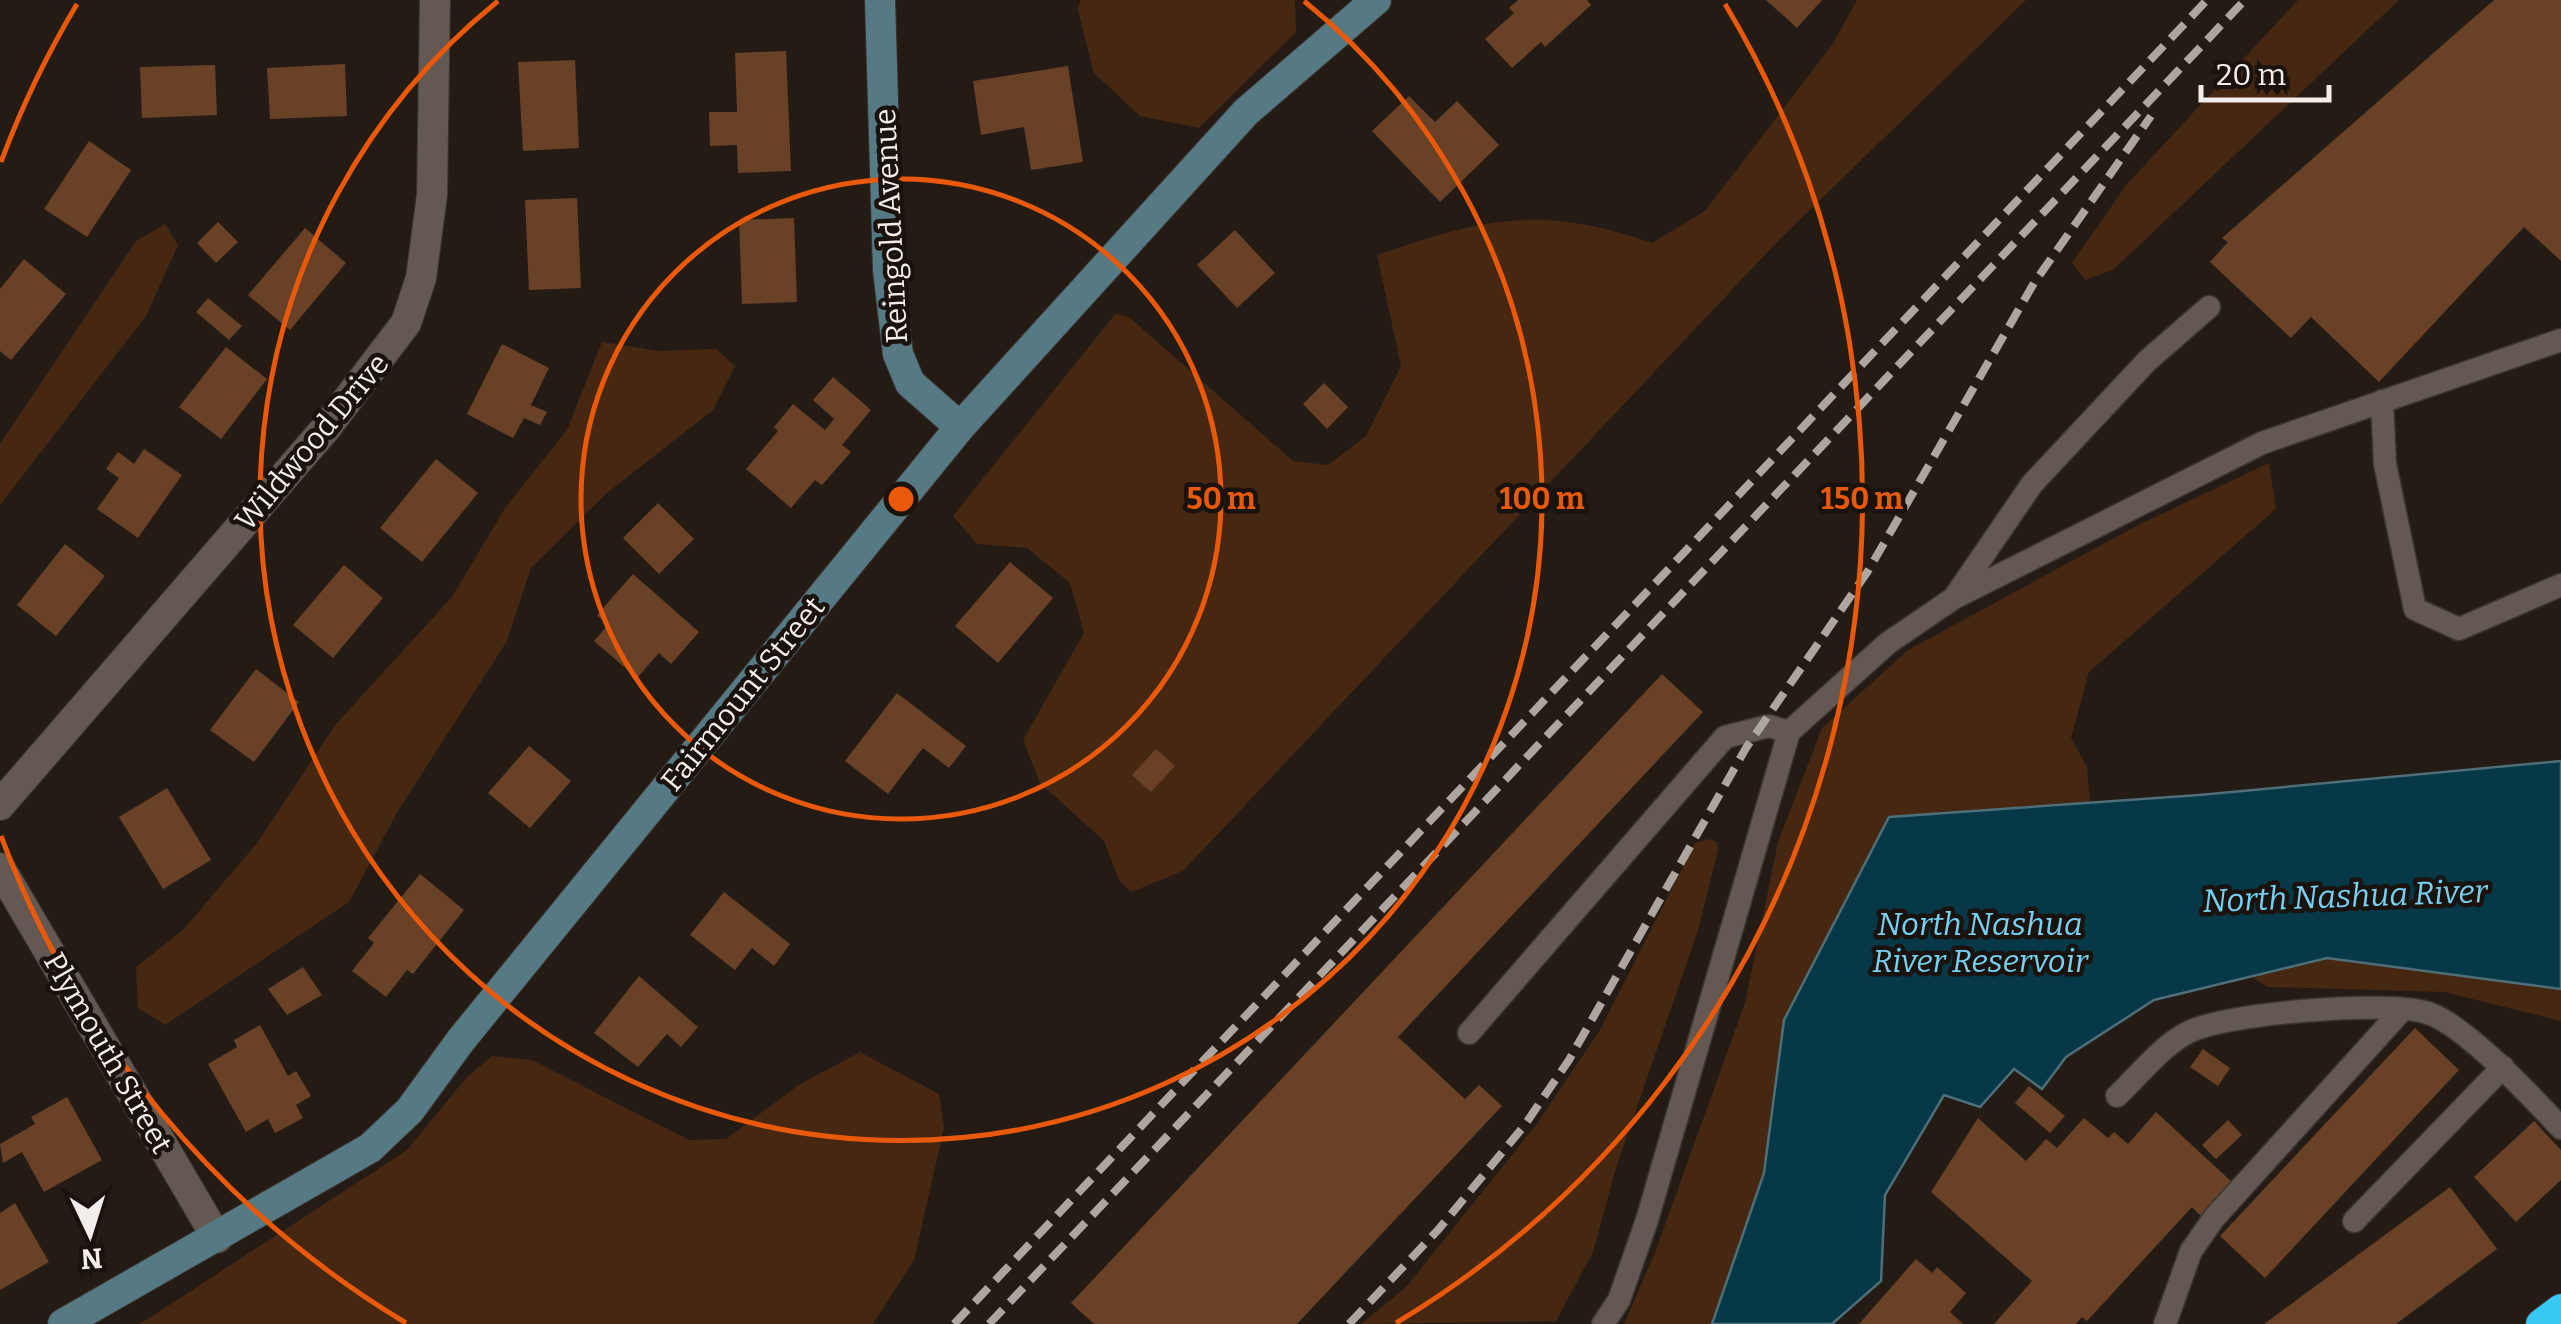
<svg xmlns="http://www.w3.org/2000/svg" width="2561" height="1324" viewBox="0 0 2561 1324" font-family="Bitter,serif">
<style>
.green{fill:#462712}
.water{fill:#073847;stroke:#4e6f78;stroke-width:2.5}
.building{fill:#694126}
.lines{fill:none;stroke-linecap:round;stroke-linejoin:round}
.lane-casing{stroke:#3b3431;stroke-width:25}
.street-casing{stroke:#3b3431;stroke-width:32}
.secondary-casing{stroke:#3b3431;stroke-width:32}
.highway-casing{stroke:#3b3431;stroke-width:32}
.lane{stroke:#635852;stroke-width:22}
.street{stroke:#635852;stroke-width:30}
.secondary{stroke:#567a83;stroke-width:30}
.highway{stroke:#38c9f5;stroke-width:30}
.rail{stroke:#aca5a0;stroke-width:8;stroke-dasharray:20 10;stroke-linecap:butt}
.ring{fill:none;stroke:#e8590c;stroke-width:5}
.labels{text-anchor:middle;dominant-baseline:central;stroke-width:9;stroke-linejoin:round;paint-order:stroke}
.street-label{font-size:30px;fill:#f4eeea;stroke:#1a120c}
.water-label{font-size:32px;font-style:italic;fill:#75d0f2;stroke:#1a120c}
.centre{fill:#e8590c;stroke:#1a120c;stroke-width:5}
.ring-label{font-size:30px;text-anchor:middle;font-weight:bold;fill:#e8590c;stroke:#1a120c;stroke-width:9;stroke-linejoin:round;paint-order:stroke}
</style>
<rect width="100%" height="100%" fill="#241b15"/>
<path class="green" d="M 1080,0 L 1295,0 L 1296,32 L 1199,128 L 1140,116 L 1094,73 L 1078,10 Z
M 1857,0 L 2026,0 L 1779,240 L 1183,871 L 1131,892 L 1119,880 L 1104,841 L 1040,783 L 1023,740 L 1084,633 L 1070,583 L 1027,548 L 977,544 L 953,516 L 1116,313 L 1130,318 L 1293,461 L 1328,465 L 1366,436 L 1401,366 L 1377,255 C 1485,217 1542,205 1652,243 L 1705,211 L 1832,45 Z
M 2298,0 L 2399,0 L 2113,270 L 2085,280 L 2072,263 L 2127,184 Z
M 165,224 L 178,245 L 146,316 L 0,505 L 0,444 L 136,241 Z
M 602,342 L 659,351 L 716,349 L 735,366 L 713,410 L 607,493 L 531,568 L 507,641 L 398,811 L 349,902 L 165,1025 L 138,1008 L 136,967 L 184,929 L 257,843 L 336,724 L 452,597 L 505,508 L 567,430 Z
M 2269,463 L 2276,509 L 2089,672 L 2071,738 L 2087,767 L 2090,803 L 1889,817 L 1784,1020 L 1764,1173 L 1712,1324 L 1624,1324 L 1654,1255 L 1745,1003 L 1778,842 L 1822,728 L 1908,650 L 2138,525 Z
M 1709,839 L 1717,842 L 1718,849 L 1698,930 L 1616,1168 L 1593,1252 L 1556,1321 L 1361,1324 L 1406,1287 L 1536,1125 L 1600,1030 L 1695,843 Z
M 2327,958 L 2561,989 L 2561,1021 L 2444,992 L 2267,987 L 2251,976 Z
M 860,1052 L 939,1094 L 944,1128 L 914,1260 L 873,1324 L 140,1324 L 407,1150 L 466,1078 L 492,1056 L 532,1060 L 689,1140 L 726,1139 L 800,1084 Z"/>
<path class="water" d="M 2561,761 L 2561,989 L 2327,958 L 2154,1000 L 2066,1057 L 2042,1089 L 2014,1069 L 1980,1107 L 1944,1095 L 1885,1195 L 1881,1281 L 1832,1324 L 1712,1324 L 1764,1173 L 1784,1020 L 1889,817 L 2199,795 Z"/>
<path class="building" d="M 1518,0 L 1587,0 L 1591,5 L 1545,47 L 1541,42 L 1512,68 L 1485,39 L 1514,13 L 1509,8 Z
M 1766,0 L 1822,0 L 1797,28 Z
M 2494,0 L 2561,0 L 2561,261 L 2524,227 L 2379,382 L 2311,317 L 2291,338 L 2210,262 L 2228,242 L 2222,238 Z
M 786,51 L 791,171 L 738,173 L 737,145 L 710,146 L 709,112 L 737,112 L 735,53 Z
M 575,60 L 579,148 L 523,151 L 518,62 Z
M 345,64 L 347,116 L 270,119 L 267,68 Z
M 215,65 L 217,115 L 142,118 L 140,67 Z
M 1068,66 L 1083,162 L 1031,170 L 1024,127 L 981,135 L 973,81 Z
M 1409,96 L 1435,122 L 1457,101 L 1499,145 L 1440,202 L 1372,131 Z
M 89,141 L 131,170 L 87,237 L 44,209 Z
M 577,198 L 581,288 L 529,290 L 525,200 Z
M 794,218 L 797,302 L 742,304 L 739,220 Z
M 218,222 L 238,242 L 216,263 L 197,243 Z
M 305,228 L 346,263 L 290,330 L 248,295 Z
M 1235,230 L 1275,273 L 1237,308 L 1197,265 Z
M 24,259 L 66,294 L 11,360 L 0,351 L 0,289 Z
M 208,298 L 242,326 L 229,340 L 196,312 Z
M 502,344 L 549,368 L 531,405 L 547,412 L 540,425 L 524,418 L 513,438 L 467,414 Z
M 226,347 L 267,379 L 221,439 L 179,407 Z
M 833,377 L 871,410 L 842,445 L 851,452 L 822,485 L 815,480 L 791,508 L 746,469 L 778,431 L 774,427 L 793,404 L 825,430 L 834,419 L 813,400 Z
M 1324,383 L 1348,407 L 1327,429 L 1303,404 Z
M 144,449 L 182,475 L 138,538 L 97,509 L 119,478 L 106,469 L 118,452 L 134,464 Z
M 436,459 L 478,493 L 422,562 L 380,528 Z
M 658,503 L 694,539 L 659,574 L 623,538 Z
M 65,544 L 105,576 L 56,636 L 17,605 Z
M 1010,562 L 1053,598 L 998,663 L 955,626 Z
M 344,565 L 383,598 L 333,658 L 293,625 Z
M 633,574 L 699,632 L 671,664 L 659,653 L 637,678 L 594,641 L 608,625 L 597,615 Z
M 256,669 L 299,702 L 254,762 L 210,730 Z
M 1662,674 L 1703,712 L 1398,1037 L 1465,1099 L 1479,1085 L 1502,1106 L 1297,1324 L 1094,1324 L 1071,1303 Z
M 897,693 L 966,746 L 949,768 L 923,748 L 888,794 L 845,761 Z
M 529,746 L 571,781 L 530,828 L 488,793 Z
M 1156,749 L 1175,766 L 1151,792 L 1132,775 Z
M 167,788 L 211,860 L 163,889 L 119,817 Z
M 420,874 L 464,910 L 413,974 L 407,970 L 386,997 L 352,971 L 374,943 L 368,938 Z
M 724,892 L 790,944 L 774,966 L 752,948 L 735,970 L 690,935 Z
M 303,967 L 322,995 L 287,1015 L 268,989 Z
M 639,976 L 698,1027 L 681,1047 L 667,1034 L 638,1067 L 594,1033 Z
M 260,1025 L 288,1076 L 296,1071 L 311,1096 L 296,1105 L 303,1118 L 275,1133 L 268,1119 L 246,1132 L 208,1064 L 237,1047 L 234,1040 Z
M 2415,1028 L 2459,1070 L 2265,1278 L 2220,1236 Z
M 2203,1049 L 2230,1068 L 2218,1086 L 2190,1067 Z
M 2029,1086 L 2065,1116 L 2050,1133 L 2015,1103 Z
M 67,1097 L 102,1160 L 44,1192 L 22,1152 L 3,1163 L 0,1144 L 35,1124 L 31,1117 Z
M 2156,1112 L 2232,1182 L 2201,1216 L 2192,1207 L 2087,1321 L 2082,1317 L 2076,1324 L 1994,1324 L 2032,1281 L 1931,1192 L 1978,1118 L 2026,1161 L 2046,1139 L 2057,1148 L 2084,1118 L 2108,1138 L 2114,1132 L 2128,1144 Z
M 2228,1120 L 2242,1135 L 2216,1159 L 2202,1145 Z
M 2534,1121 L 2561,1150 L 2561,1180 L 2516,1222 L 2474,1177 Z
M 2450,1187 L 2497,1249 L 2396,1324 L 2264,1324 Z
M 15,1203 L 49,1262 L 0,1290 L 0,1213 Z
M 1916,1259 L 1932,1273 L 1937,1267 L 1966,1293 L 1950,1312 L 1963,1324 L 1859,1324 Z"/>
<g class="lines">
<g class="lane-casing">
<path id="lane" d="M 2382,401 L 2385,464 L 2415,609 L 2459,629 L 2561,585
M 1956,595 L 2032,484 L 2147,361 L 2209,307
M 1469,1033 L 1725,737 L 1769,726 L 1789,732 L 1888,643 L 1954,598 L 2262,443 L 2561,340
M 2117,1096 C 2138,1076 2160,1048 2185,1034 C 2220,1013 2388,1000 2428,1013 C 2465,1025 2533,1098 2561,1128
M 2354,1221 L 2503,1067
M 1603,1324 L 1619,1300 L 1647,1220 L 1789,732
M 2165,1324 L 2191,1251 L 2214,1218 L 2402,1010"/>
</g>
<g class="street-casing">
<path id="street" d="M 0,805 L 326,428 L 406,323 L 421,278 L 432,195 L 435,0
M 0,868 L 217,1238"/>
</g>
<g class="secondary-casing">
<path id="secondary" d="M 880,0 L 888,270 L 898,354 L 910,383 L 960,427
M 63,1324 L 370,1148 L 410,1110 L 461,1040 L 960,427 L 1246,112 L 1376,0"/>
</g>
<g class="highway-casing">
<path id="highway" d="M 2541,1324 L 2561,1309"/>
</g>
<use href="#lane" class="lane"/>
<use href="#street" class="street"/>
<use href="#secondary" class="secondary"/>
<use href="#highway" class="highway"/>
<path class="rail" d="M 954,1324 L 2207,0
M 989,1324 L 2245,0
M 1349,1324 L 1438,1230 L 1524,1126 L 1569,1060 L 1746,748 L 1868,571 L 2034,283 L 2151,116"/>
</g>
<g class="ring">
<circle cx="901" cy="499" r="320"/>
<path d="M1304 1A641 641 0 1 1 498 1"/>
<path d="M406 1323A961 961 0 0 1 1 836M1 162A961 961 0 0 1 77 4M1725 4A961 961 0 0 1 1396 1323"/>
</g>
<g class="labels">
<g class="street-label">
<text transform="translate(891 226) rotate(-93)">Reingold Avenue</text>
<text transform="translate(312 442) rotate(-50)">Wildwood Drive</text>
<text transform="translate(743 694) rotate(-51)">Fairmount Street</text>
<text transform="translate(108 1053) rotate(60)">Plymouth Street</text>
</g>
<g class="water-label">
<text transform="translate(2345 896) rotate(-2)">North Nashua River</text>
<text x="1980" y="924">North Nashua<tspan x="1980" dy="37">River Reservoir</tspan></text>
</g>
</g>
<circle cx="901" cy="499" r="15" class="centre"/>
<g class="ring-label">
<text x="1221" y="509">50 m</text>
<text x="1542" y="509">100 m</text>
<text x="1862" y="509">150 m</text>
</g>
<g transform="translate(90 1234) rotate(176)" stroke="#1a120c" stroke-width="8" paint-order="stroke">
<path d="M0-8L18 38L0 25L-18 38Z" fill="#f4eeea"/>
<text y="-15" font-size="28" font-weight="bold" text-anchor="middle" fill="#f4eeea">N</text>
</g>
<path d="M2201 85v15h128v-15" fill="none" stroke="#f4eeea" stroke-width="5"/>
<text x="2216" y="85" font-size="30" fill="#f4eeea" stroke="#1a120c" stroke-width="8" paint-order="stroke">20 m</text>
</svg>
